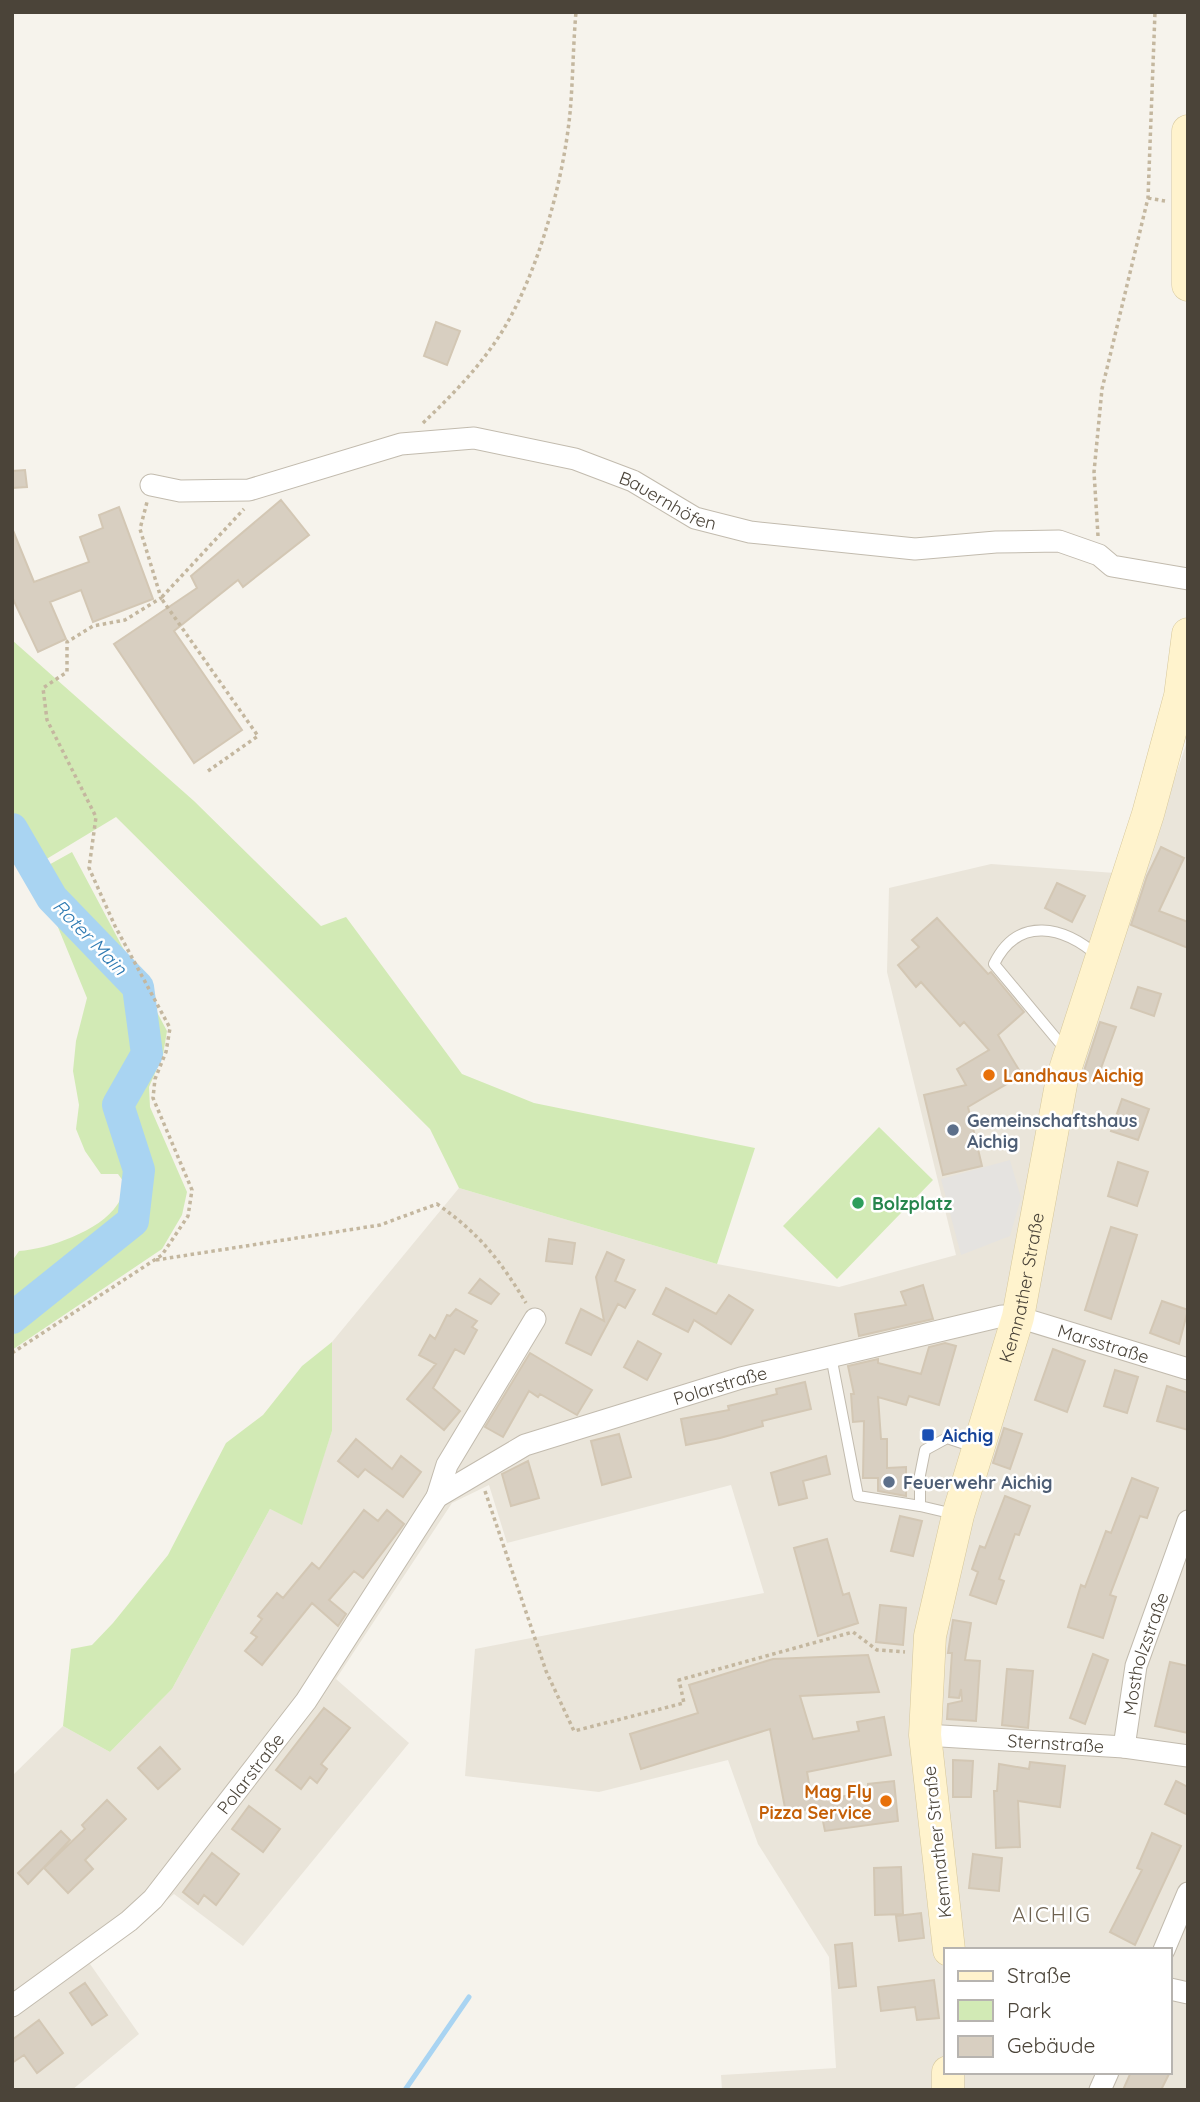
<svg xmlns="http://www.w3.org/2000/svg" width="1200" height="2102" viewBox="0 0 1200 2102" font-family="Quicksand,sans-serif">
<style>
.residential{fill:#eae5da;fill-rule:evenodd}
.green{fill:#d2eab5}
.parking{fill:#e5e3e0}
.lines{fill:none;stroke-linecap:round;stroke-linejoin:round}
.stream{stroke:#a9d4f2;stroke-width:5}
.river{stroke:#a9d4f2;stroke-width:32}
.building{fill:#d8cfc1;stroke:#d3c7b4;stroke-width:2}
.lane-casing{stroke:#c2bbae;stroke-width:12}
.street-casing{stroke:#c2bbae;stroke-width:23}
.secondary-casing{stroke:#d6c79b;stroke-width:33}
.path{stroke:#c4b79f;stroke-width:3.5;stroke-dasharray:3.5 3.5;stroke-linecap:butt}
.lane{stroke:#fff;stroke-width:10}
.street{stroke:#fff;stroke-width:21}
.secondary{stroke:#fff3cd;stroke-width:32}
.food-dot{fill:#e8710a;stroke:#fff;stroke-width:2.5}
.service-dot{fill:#5c6f8a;stroke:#fff;stroke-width:2.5}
.leisure-dot{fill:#2e9e5b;stroke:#fff;stroke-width:2.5}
.transit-dot{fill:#1a4fb4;stroke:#fff;stroke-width:2.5}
.labels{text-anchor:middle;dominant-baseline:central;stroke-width:5;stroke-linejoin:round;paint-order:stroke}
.street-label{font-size:18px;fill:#4b4439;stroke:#fff}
.food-label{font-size:18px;font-weight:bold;fill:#c56008;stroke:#fff;text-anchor:start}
.service-label{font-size:18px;font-weight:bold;fill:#4e5e75;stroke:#fff;text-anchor:start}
.leisure-label{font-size:18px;font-weight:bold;fill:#27864d;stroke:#fff;text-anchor:start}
.transit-label{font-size:18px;font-weight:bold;fill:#164399;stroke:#fff;text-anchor:start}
.water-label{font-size:19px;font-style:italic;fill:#2e7ab2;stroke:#fff}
.quarter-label{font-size:21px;letter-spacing:2px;fill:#6e6250;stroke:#fff}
</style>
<rect width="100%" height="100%" fill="#f6f3ec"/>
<path class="residential" d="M 1188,739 L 1188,2090 L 722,2090 L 721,2075 L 836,2068 L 829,1957 L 758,1844 L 728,1760 L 599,1792 L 465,1776 L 475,1649 L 764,1593 L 731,1485 L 507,1543 L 489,1485 L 452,1503 L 336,1679 L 409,1743 L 243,1946 L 174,1894 L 90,1964 L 139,2034 L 72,2090 L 12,2090 L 12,1776 L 63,1726 L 110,1752 L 172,1689 L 270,1509 L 301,1524 L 332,1431 L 332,1342 L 459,1188 L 717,1264 L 839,1287 L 956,1255 L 887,972 L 889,888 L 991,864 L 1142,875 ZM 946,1950 L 1170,1950 L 1170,2072 L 946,2072 Z"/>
<path class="green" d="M 12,640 L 194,801 L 321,926 L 346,917 L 462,1074 L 534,1103 L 755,1148 L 717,1264 L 459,1188 L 430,1129 L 116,817 L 30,869 L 12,843 Z
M 72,852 L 167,1031 L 163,1055 L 149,1087 L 150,1107 L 187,1192 L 182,1215 L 162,1249 L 12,1350 L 12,1261 L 19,1251 C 48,1249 100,1231 117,1205 C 121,1200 123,1191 126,1185 L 118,1174 L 101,1174 L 85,1151 L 76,1129 L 79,1105 L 73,1071 L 76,1041 L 87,998 L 53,915 L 27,877 Z
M 879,1127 L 933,1180 L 837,1279 L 783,1226 Z
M 332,1342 L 332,1431 L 302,1525 L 270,1509 L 172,1689 L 110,1752 L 63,1726 L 71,1649 L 92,1645 L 113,1623 L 168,1555 L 226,1443 L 263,1415 L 302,1366 Z"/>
<path class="parking" d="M 1010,1160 L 1021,1198 L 1010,1236 L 961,1255 L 941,1179 Z"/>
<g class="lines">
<path class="stream" d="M 405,2090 L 469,1997"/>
<path class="river" d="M 12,829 L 52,898 L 138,987 L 147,1054 L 118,1105 L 139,1170 L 133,1221 L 12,1318"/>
</g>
<path class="building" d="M 436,322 L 460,331 L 447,365 L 424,356 Z
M 25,470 L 27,487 L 12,488 L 12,471 Z
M 281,500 L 309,535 L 243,587 L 238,580 L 174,631 L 242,730 L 194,763 L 114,644 L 197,588 L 191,576 Z
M 119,507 L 153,599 L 93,622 L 81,590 L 50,602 L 66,639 L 38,652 L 12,597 L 12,528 L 34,582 L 89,562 L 80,537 L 103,528 L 99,515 Z
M 1161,847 L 1184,858 L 1159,911 L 1188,922 L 1188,948 L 1131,925 L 1147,876 Z
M 1057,883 L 1085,896 L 1072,922 L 1045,908 Z
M 937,918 L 988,974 L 991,972 L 1024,1012 L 998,1035 L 1022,1075 L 968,1107 L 982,1166 L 943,1175 L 924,1095 L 966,1085 L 957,1069 L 989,1050 L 964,1022 L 960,1026 L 921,982 L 916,987 L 898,965 L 919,947 L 912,940 Z
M 1138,987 L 1161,994 L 1154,1016 L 1131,1008 Z
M 1100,1022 L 1116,1027 L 1096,1082 L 1082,1077 Z
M 1122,1099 L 1149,1109 L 1138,1140 L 1111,1131 Z
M 1118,1162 L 1148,1172 L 1137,1206 L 1108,1196 Z
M 1111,1227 L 1137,1235 L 1111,1319 L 1085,1310 Z
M 549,1239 L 575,1243 L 572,1264 L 546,1261 Z
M 607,1252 L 624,1260 L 615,1281 L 635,1290 L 625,1308 L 618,1304 L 591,1355 L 566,1343 L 581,1309 L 604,1321 L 596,1277 Z
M 480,1279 L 499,1294 L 491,1304 L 469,1293 Z
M 923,1285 L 933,1319 L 859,1336 L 855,1314 L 906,1305 L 901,1292 Z
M 666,1288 L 716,1314 L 729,1295 L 753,1310 L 731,1344 L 694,1320 L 688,1332 L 653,1314 Z
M 1162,1301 L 1188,1310 L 1179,1344 L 1150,1333 Z
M 456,1309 L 477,1321 L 472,1327 L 477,1330 L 464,1354 L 455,1349 L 433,1388 L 460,1411 L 444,1430 L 407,1399 L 436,1364 L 419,1355 L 430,1335 L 435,1339 L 447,1315 L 450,1316 Z
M 638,1341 L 661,1354 L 647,1380 L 624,1367 Z
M 945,1343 L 956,1346 L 939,1405 L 909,1396 L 906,1405 L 878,1397 L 881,1439 L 887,1439 L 887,1468 L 906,1467 L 906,1496 L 878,1491 L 878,1478 L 863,1478 L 864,1421 L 853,1422 L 851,1394 L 854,1394 L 848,1366 L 878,1359 L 878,1363 L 921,1374 L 929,1347 Z
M 1053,1349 L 1085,1361 L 1067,1412 L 1035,1400 Z
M 530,1353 L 592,1390 L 577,1415 L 540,1394 L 538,1397 L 529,1391 L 503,1437 L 485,1427 Z
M 1115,1370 L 1138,1377 L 1127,1413 L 1104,1406 Z
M 805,1382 L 811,1409 L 762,1421 L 763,1426 L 720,1438 L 686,1445 L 681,1419 L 729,1410 L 728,1406 L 777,1394 L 776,1389 Z
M 1167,1386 L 1188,1393 L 1188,1430 L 1157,1421 Z
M 1004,1428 L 1022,1434 L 1010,1469 L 993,1463 Z
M 619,1434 L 631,1477 L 602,1485 L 591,1441 Z
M 356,1439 L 392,1469 L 401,1456 L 421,1472 L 403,1497 L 365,1469 L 358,1477 L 338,1461 Z
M 826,1456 L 830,1474 L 803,1481 L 807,1498 L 779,1505 L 771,1473 Z
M 528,1461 L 539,1498 L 511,1506 L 502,1474 Z
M 1132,1478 L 1158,1488 L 1147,1518 L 1140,1516 L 1110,1595 L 1116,1597 L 1103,1638 L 1068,1627 L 1081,1585 L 1085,1587 L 1106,1531 L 1111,1533 Z
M 1005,1496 L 1030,1506 L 1019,1535 L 1015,1534 L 999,1579 L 1004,1581 L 996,1604 L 970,1595 L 978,1572 L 972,1569 L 980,1546 L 985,1548 Z
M 364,1510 L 378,1521 L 387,1510 L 404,1524 L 363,1578 L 354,1571 L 329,1600 L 346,1614 L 338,1626 L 312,1603 L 262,1665 L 245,1651 L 257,1637 L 251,1633 L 262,1619 L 258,1616 L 277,1593 L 283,1598 L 312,1563 L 319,1569 Z
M 900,1516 L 922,1521 L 913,1556 L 891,1551 Z
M 827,1539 L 843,1595 L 849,1593 L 858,1623 L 818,1636 L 794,1548 Z
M 880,1605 L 906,1608 L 903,1645 L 876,1642 Z
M 953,1620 L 971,1623 L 965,1660 L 980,1661 L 976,1721 L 947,1719 L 948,1704 L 962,1701 L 961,1689 L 959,1698 L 949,1697 L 952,1653 L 948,1653 Z
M 1093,1654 L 1108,1660 L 1085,1724 L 1070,1718 Z
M 868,1655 L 879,1692 L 800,1696 L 813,1739 L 859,1731 L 857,1722 L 884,1717 L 891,1755 L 807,1772 L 810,1789 L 821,1788 L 823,1800 L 868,1792 L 868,1784 L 894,1781 L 898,1821 L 825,1831 L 820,1807 L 786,1813 L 770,1729 L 641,1769 L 630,1734 L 698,1713 L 689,1685 L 773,1659 Z
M 1170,1662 L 1188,1666 L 1188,1733 L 1155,1726 Z
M 1007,1669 L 1033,1671 L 1028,1728 L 1002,1725 Z
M 324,1708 L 350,1728 L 321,1764 L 327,1769 L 317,1783 L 310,1777 L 301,1789 L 276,1770 Z
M 160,1747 L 180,1769 L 158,1789 L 138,1768 Z
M 953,1760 L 973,1761 L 971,1797 L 953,1797 Z
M 1030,1762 L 1065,1766 L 1060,1807 L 1018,1801 L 1020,1847 L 996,1848 L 994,1791 L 997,1791 L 999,1764 L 1029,1769 Z
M 1176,1781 L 1188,1787 L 1188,1815 L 1165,1804 Z
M 107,1800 L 126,1819 L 85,1860 L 93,1869 L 68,1893 L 44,1868 L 85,1829 L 82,1825 Z
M 249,1806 L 280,1829 L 263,1852 L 232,1829 Z
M 61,1831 L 70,1840 L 28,1884 L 18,1873 Z
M 1152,1833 L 1181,1846 L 1135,1945 L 1110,1932 L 1142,1870 L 1137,1868 Z
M 212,1853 L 239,1874 L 216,1905 L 204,1895 L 198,1904 L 183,1892 Z
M 973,1854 L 1002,1858 L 999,1891 L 969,1888 Z
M 901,1867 L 903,1914 L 875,1915 L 874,1868 Z
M 921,1913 L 924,1938 L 899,1941 L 896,1916 Z
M 852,1943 L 856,1986 L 839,1988 L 835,1945 Z
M 934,1980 L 939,2018 L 917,2020 L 915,2007 L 881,2011 L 878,1987 Z
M 85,1983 L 107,2015 L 92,2025 L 70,1993 Z
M 39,2020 L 63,2053 L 37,2073 L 24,2055 L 12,2063 L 12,2040 Z
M 1131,2072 L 1170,2072 L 1161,2090 L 1123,2090 Z"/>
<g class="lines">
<g class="lane-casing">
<path id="lane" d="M 1071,1047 L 1059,1042 L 994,964 C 1018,915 1064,926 1099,957
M 831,1356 L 858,1496 L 920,1506
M 954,1514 L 920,1506 L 920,1475 L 925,1450 L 947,1438 L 974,1447"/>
</g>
<g class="street-casing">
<g id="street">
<path id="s1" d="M 151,485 L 180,491 L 249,490 L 401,444 L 474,438 L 575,459 L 633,481 L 695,518 L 750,532 L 915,549 L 996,542 L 1059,541 L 1099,555 L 1112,566 L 1188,579"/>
<path d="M 437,1497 L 447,1465 L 535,1319"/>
<path id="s2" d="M 925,1735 L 1124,1747 L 1188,1756"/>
<path id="s3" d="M 1124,1747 L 1136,1666 L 1188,1521"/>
<path d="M 1164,1950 L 1188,1893"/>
<path d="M 1170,1989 L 1188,1993"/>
<path id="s4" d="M 12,2006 L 129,1921 L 153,1899 L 306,1701 L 437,1497 L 525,1445 L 741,1378 L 1002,1316 L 1018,1317 L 1188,1369"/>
<path d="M 1100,2090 L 1108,2072"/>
</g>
</g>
<g class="secondary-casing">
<g id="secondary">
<path d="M 1188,131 L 1188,285"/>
<path id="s5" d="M 949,1950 L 925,1735 L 930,1636 L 958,1515 L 1018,1317 L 1062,1079 L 1148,814 L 1180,696 L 1188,634"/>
<path d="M 948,2090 L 948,2072"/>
</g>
</g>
<path class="path" d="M 1148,198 L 1165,201
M 423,423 C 447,400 471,376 491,348 C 534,290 563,185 570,113 C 573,80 573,46 576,12
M 1098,536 L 1094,472 L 1102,389 L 1148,198 L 1155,12
M 208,771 L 258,736 L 161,598 L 244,509
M 156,1260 L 380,1225 L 437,1204 C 479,1233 500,1260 526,1303
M 12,1353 L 162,1255 L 188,1216 L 192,1190 L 153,1098 L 155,1079 L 166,1052 L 170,1028 L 115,926 L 89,868 L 96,817 L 47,720 L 43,688 L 67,672 L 67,642 L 93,626 L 125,620 L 161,598 L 140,529 L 147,502
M 485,1491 L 546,1671 L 574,1731 L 684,1703 L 679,1680 L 853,1632 L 877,1650 L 905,1652"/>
<use href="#lane" class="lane"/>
<use href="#street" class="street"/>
<use href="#secondary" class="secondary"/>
</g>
<g class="food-dot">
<circle cx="989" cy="1075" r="7"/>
<circle cx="886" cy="1801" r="7"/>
</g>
<g class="service-dot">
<circle cx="953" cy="1130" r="7"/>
<circle cx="889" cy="1482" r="7"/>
</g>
<circle class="leisure-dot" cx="858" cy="1203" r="7"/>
<rect class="transit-dot" x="921" y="1428" width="14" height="14" rx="3.5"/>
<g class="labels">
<g class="street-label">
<text stroke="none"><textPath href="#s1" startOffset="536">Bauernhöfen</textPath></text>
<text stroke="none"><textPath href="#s5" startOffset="676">Kemnather Straße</textPath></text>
<text stroke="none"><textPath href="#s4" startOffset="1372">Marsstraße</textPath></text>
<text stroke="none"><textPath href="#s4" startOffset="976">Polarstraße</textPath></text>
<text stroke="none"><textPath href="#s3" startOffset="96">Mostholzstraße</textPath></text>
<text stroke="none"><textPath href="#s2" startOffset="131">Sternstraße</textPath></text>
<text stroke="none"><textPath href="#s4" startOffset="336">Polarstraße</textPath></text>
<text transform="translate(937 1842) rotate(-96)">Kemnather Straße</text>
</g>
<g class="food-label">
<text x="1003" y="1075">Landhaus Aichig</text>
<text x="872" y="1791" text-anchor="end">Mag Fly<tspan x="872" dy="21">Pizza Service</tspan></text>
</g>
<g class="service-label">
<text x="967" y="1120">Gemeinschaftshaus<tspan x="967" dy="21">Aichig</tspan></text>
<text x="903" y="1482">Feuerwehr Aichig</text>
</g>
<g class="leisure-label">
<text x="872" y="1203">Bolzplatz</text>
</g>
<g class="transit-label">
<text x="942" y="1435">Aichig</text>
</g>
<g class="water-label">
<text transform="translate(90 937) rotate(46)">Roter Main</text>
</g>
<g class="quarter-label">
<text x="1052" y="1914">AICHIG</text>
</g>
</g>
<rect width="1200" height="2102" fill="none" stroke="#4b4439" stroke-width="28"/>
<rect x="944" y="1948" width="228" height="126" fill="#ffffff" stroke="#b7b4b0" stroke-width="2"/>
<rect x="958" y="1971" width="35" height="10" fill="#fff3cd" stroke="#b7b4b0" stroke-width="2"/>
<text x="1007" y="1983" font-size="21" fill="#4b4439">Straße</text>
<rect x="958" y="2000" width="35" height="21" fill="#d2eab5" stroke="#b7b4b0" stroke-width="2"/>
<text x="1007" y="2018" font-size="21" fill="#4b4439">Park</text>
<rect x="958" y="2036" width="35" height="21" fill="#d8cfc1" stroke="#b7b4b0" stroke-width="2"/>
<text x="1007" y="2053" font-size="21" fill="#4b4439">Gebäude</text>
</svg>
